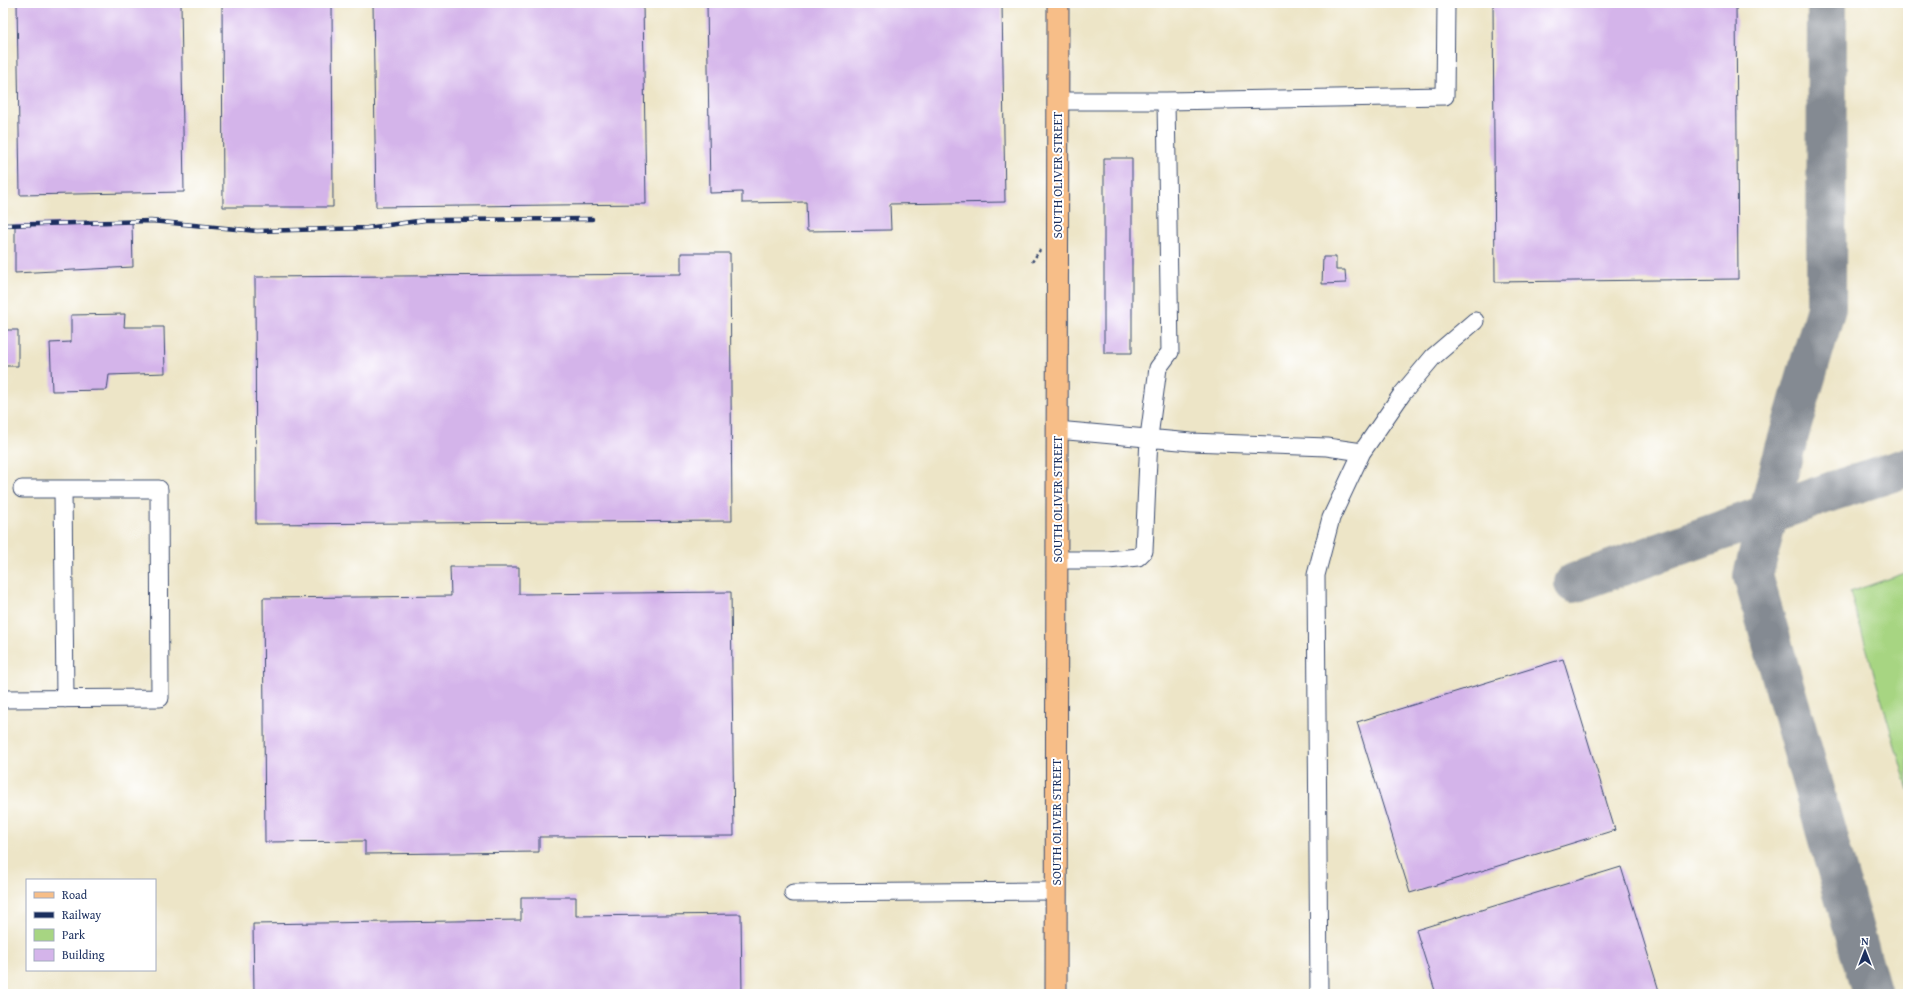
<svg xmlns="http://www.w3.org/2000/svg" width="1911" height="997" viewBox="0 0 1911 997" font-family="'Gentium Book Plus',serif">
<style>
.green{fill:#a7d582;stroke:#618270}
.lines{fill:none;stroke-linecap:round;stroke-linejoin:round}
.taxiway{stroke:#848a92;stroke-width:40}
.building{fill:#d4b4ea}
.minor-casing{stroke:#3a4a6e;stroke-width:19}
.major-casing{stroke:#3a4a6e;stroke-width:23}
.path{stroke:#3a4a6e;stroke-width:2.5;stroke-dasharray:3 3;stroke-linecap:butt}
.minor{stroke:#fff;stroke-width:17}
.major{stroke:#f7be88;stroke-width:21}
.rail-casing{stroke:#1b2f5e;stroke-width:4.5}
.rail{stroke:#fff;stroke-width:3;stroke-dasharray:9;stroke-linecap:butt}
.labels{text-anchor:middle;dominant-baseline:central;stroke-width:4;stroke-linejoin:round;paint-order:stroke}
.street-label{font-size:13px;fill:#1b2f5e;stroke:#fff}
</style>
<rect width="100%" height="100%" fill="#fff"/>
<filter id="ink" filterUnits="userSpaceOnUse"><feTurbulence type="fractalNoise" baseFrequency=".025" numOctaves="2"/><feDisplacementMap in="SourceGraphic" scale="8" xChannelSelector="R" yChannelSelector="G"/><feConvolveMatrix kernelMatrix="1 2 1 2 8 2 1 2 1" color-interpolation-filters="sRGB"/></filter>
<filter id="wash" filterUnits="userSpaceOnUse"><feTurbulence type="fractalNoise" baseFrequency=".012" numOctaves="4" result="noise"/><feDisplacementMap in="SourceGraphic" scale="16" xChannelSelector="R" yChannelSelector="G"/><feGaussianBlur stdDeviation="0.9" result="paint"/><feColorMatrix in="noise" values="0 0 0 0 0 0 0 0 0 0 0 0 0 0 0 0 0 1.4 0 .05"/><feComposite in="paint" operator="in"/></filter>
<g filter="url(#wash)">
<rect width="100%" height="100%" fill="#ede5c7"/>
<path class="green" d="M 1908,572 L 1908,790 L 1850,592 Z"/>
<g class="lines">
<path class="taxiway" d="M 1827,3 L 1826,308 L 1782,459 L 1753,576 L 1872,994
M 1574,583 L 1833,491 L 1908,467"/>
</g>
<g id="blocks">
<path class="building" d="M 17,3 L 181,3 L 184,192 L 20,195 Z
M 222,3 L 332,3 L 333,207 L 223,207 Z
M 373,3 L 643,3 L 646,204 L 376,207 Z
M 707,3 L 1002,3 L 1005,202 L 890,204 L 891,230 L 807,231 L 806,202 L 742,203 L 742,192 L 710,193 Z
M 1493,3 L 1736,3 L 1738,279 L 1495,282 Z
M 1104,158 L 1132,158 L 1132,353 L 1104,353 Z
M 132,222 L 133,267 L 15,273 L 15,224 Z
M 681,253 L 730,253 L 732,521 L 256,524 L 255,277 L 681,274 Z
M 1323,257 L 1336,257 L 1336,270 L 1345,270 L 1346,283 L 1322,284 Z
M 125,314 L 124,327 L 164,327 L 165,373 L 109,375 L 107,390 L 52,391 L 50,343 L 71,342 L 71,315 Z
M 3,330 L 18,330 L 18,366 L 3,366 Z
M 450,567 L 519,567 L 519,594 L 731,592 L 734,836 L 539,837 L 539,852 L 365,854 L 365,841 L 265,842 L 263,598 L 451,596 Z
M 1563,659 L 1615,830 L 1410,893 L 1357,722 Z
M 1621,867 L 1660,994 L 1436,994 L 1416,930 Z
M 521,897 L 576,897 L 576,916 L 741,914 L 742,994 L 254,994 L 253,924 L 521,920 Z"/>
</g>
</g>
<g filter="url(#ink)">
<use href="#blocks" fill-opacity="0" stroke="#3a4a6e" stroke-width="1"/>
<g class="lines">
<g class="minor-casing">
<path id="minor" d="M 1057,101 L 1166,101 L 1445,96 L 1446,3
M 1057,430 L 1191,442 L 1327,447 L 1362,452
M 63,489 L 65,699
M 1057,560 L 1108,560 L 1138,557 L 1144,551 L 1149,437 L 1158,368 L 1170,352 L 1166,101
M 3,699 L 160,698 L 159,489 L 22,489
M 793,893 L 1056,891
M 1319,994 L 1316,575 L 1331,518 L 1362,452 L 1402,394 L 1433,357 L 1475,321"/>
</g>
<g class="major-casing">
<path id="major" d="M 1056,994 L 1058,3"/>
</g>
<path class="path" d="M 1032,262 L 1040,250"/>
<use href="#minor" class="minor"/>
<use href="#major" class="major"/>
<g class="rail-casing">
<path id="rail" d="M 3,225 L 151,221 L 257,231 L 367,228 L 425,220 L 592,219"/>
</g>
<use href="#rail" class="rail"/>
</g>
</g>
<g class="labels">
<g class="street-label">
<text transform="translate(1057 175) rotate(-90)">SOUTH OLIVER STREET</text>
<text transform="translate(1057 499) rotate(-90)">SOUTH OLIVER STREET</text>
<text transform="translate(1056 822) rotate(-90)">SOUTH OLIVER STREET</text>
</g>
</g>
<rect width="1911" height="997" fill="none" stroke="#fff" stroke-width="16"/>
<rect x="26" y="879" width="130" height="92" fill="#ffffff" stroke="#a4acbf"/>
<rect x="34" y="892" width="20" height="6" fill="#f7be88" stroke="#a4acbf"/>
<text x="62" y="899" font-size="12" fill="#1b2f5e">Road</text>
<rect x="34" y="912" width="20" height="6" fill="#1b2f5e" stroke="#a4acbf"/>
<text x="62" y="919" font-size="12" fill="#1b2f5e">Railway</text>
<rect x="34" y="929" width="20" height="12" fill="#a7d582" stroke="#a4acbf"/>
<text x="62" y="939" font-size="12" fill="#1b2f5e">Park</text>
<rect x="34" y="949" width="20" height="12" fill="#d4b4ea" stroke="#a4acbf"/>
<text x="62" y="959" font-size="12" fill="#1b2f5e">Building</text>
<g transform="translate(1865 951)" stroke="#ffffff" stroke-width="3" paint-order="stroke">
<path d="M0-3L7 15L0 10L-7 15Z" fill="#1b2f5e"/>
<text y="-6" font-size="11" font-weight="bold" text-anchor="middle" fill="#1b2f5e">N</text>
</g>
</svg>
